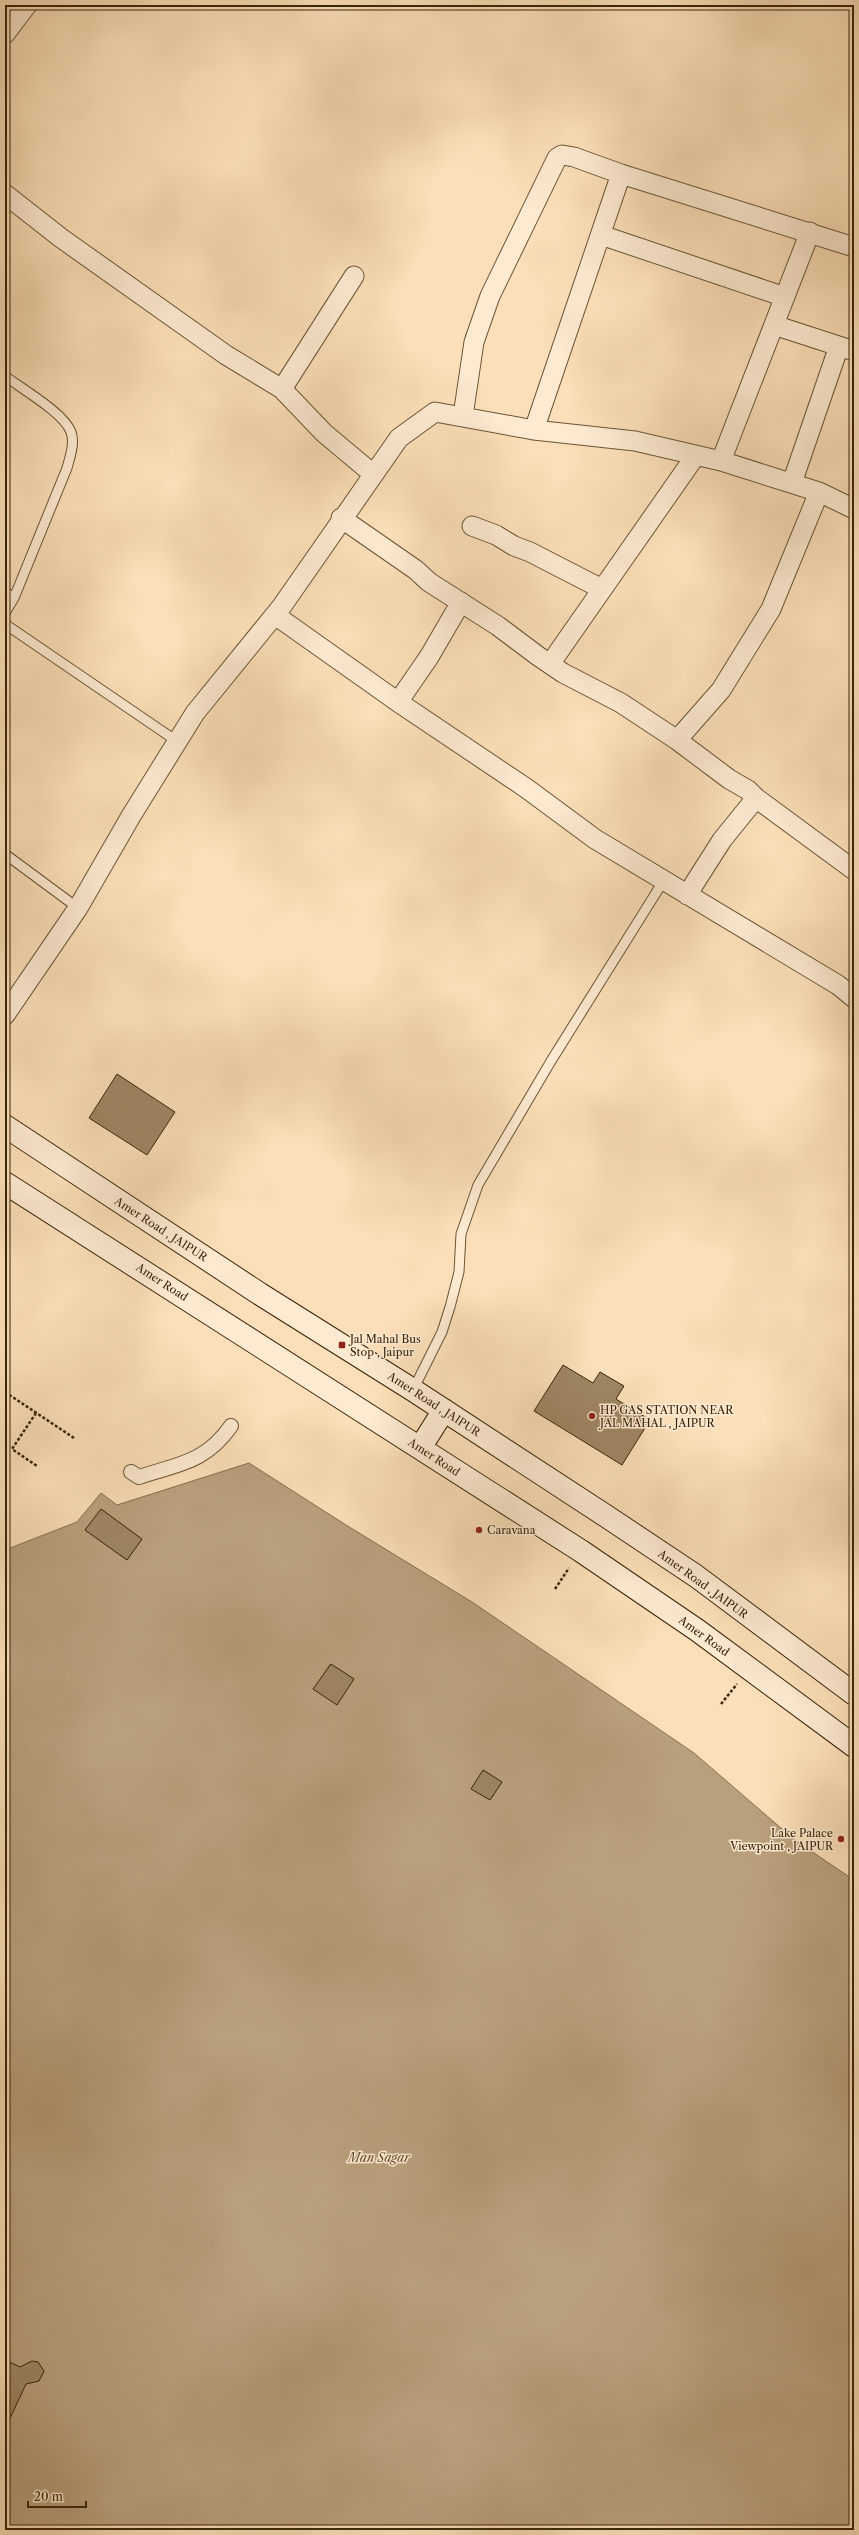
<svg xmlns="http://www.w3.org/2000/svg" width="859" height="2535" viewBox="0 0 859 2535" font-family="'Libre Caslon Text',serif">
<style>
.water{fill:#b9a07d;stroke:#856f4f;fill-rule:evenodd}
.building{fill:#9e8664;stroke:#38250a}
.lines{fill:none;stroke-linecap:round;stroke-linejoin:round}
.service-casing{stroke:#695436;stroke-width:11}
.pedestrian-casing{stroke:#695436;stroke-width:16}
.minor-casing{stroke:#695436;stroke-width:21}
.secondary-casing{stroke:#38250a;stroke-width:24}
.path{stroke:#38250a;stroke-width:2.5;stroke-dasharray:3 2;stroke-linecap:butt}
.service{stroke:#fdead1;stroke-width:9}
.pedestrian{stroke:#fdead1;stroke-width:14}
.minor{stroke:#fdead1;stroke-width:19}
.secondary{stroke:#fdead1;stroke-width:22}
.poi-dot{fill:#8f2418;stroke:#fdead1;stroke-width:1.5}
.labels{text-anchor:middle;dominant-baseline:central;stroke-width:3;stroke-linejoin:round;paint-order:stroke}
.street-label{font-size:11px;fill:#38250a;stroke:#fdead1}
.poi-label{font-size:11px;fill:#38250a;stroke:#fdead1;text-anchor:start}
.water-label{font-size:12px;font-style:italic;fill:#655032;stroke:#fdead1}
</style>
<rect width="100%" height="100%" fill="#fcdfb8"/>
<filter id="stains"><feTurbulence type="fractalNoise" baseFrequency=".005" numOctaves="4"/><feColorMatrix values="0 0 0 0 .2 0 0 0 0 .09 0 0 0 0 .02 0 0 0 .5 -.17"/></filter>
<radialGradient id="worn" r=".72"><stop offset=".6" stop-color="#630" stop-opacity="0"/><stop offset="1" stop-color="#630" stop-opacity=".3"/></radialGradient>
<path class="water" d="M 249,1463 L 346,1525 L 472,1602 L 694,1753 L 796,1841 L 854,1880 L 854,2530 L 5,2530 L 5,2443 L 10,2432 L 5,2429 L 27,2380 L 39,2381 L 44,2371 L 38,2362 L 27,2363 L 24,2369 L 5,2360 L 5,1550 L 77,1522 L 101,1493 L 117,1505 ZM 101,1509 L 142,1539 L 127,1560 L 85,1530 ZM 330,1664 L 354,1679 L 314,1689 ZM 483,1770 L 502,1782 L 490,1800 L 472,1789 Z"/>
<path class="building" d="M 117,1074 L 175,1112 L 147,1155 L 89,1118 Z
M 563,1365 L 593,1383 L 600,1372 L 624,1386 L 616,1399 L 650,1420 L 622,1465 L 534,1411 Z
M 101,1509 L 142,1539 L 127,1560 L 85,1530 Z
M 331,1664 L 354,1679 L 337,1705 L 313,1689 Z
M 483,1770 L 502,1782 L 490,1800 L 471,1789 Z
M 5,2360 L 20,2367 L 32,2361 L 38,2362 L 44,2371 L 39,2381 L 26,2384 L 5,2429 Z"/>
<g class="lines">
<g class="service-casing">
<path id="service" d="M 5,376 C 22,389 64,413 71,432 C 75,443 70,457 67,468 L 14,598 L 5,613
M 5,592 L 14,598
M 5,624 L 178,742
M 5,854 L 78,908
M 413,1390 L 442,1332 L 450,1307 L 459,1272 L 461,1234 L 478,1185 L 551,1061 L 664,880"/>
</g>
<g class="pedestrian-casing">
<path id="pedestrian" d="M 131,1472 L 139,1477 C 178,1464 205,1463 231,1426"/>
</g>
<g class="minor-casing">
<path id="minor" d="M 5,34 L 27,5
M 5,194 L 61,238 L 226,355 L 282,389
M 601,235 L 785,297
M 354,276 L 282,389 L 324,433 L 373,474
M 774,325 L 854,351
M 463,416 L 474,342 L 490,296 L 557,158 L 562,155 L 574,157 L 621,174 L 854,247
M 534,430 L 621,174
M 721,461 L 810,232
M 792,483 L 839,346
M 341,518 L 416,570 L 429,582 L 498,626 L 538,656 L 563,673 L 621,703 L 677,740 L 729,779 L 748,790 L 756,798 L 854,870
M 472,526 L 496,535 L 514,546 L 530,552 L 602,589
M 275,615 L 398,702 L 526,788 L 595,839 L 838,985 L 854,998
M 550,664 L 696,455
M 398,702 L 429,657 L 461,602
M 677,740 L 721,690 L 771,609 L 819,492
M 687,895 L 722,840 L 756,798
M 5,1015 L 78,908 L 131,816 L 195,713 L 282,606 L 399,438 L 435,412 L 534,430 L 635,441 L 721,461 L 819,492 L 854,509"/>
</g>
<g class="secondary-casing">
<path id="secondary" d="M 5,1126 L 260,1294 L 413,1390 L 606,1516 L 696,1576 L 854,1694
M 5,1183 L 581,1551 L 697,1630 L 854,1746
M 420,1448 L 444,1410"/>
</g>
<path class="path" d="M 5,1392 L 74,1438
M 36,1413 L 12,1449 L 37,1466
M 555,1589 L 569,1568
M 721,1704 L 737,1684"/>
<use href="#service" class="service"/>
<use href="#pedestrian" class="pedestrian"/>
<use href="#minor" class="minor"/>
<use href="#secondary" class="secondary"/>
</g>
<g class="poi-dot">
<rect x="338" y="1341" width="8" height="8" rx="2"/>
<circle cx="592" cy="1416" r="4"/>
<circle cx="479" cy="1530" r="4"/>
<circle cx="841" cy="1839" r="4"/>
</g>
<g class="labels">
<g class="street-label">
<text transform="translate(161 1229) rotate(33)">Amer Road , JAIPUR</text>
<text transform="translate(162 1282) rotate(33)">Amer Road</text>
<text transform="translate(434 1404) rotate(33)">Amer Road , JAIPUR</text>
<text transform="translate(434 1457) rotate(33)">Amer Road</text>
<text transform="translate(703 1584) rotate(36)">Amer Road , JAIPUR</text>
<text transform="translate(704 1636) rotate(36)">Amer Road</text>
</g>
<g class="poi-label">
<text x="350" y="1339">Jal Mahal Bus<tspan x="350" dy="13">Stop , Jaipur</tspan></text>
<text x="600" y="1410">HP GAS STATION NEAR<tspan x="600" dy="13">JAL MAHAL , JAIPUR</tspan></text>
<text x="487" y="1530">Caravana</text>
<text x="833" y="1833" text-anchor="end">Lake Palace<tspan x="833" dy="13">Viewpoint , JAIPUR</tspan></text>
</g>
<g class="water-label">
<text x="379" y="2157">Man Sagar</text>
</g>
</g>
<rect width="859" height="2535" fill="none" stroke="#fcdfb8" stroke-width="20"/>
<rect x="6" y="6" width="847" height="2523" fill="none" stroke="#38250a" stroke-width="2"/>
<rect x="10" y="10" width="839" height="2515" fill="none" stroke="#38250a"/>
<path d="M28 2501v6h58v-6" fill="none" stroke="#38250a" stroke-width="2"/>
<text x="34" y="2501" font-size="12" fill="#38250a" stroke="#fdead1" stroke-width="3" paint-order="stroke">20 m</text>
<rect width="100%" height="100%" filter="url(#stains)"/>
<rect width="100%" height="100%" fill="url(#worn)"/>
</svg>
